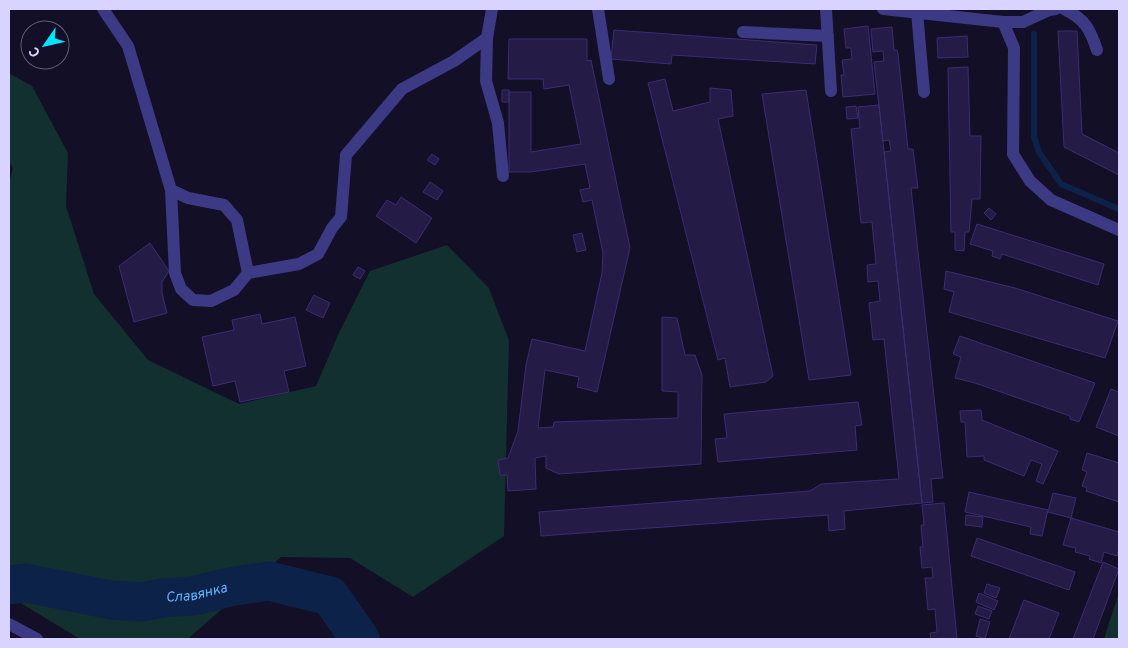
<svg xmlns="http://www.w3.org/2000/svg" width="1128" height="648" viewBox="0 0 1128 648" font-family="Overpass,sans-serif">
<style>
.green{fill:#12302f}
.lines{fill:none;stroke-linecap:round;stroke-linejoin:round}
.stream{stroke:#0c2248;stroke-width:6}
.river{stroke:#0c2248;stroke-width:39}
.building{fill:#241b47;stroke:#3b2d73}
.minor{stroke:#3d3a85;stroke-width:12}
.labels{text-anchor:middle;dominant-baseline:central;stroke-width:4;stroke-linejoin:round;paint-order:stroke}
.water-label{font-size:14px;font-style:italic;fill:#62b6ff;stroke:#130f26}
</style>
<rect width="100%" height="100%" fill="#130f26"/>
<path class="green" d="M 9,73 L 32,86 L 68,153 L 66,206 L 94,294 L 148,360 L 239,404 L 316,386 L 338,335 L 370,271 L 447,245 L 489,288 L 509,341 L 504,536 L 413,597 L 350,558 L 281,557 L 189,638 L 80,639 L 9,596 L 9,183 L 13,168 L 9,162 Z
M 1119,592 L 1119,639 L 1104,639 Z"/>
<g class="lines">
<path class="stream" d="M 1034,34 L 1034,137 L 1039,152 L 1061,184 L 1119,209"/>
<path class="river" id="s1" d="M 9,585 L 26,583 L 111,600 L 141,602 L 163,598 L 193,596 L 229,587 L 269,581 L 330,596 L 360,639"/>
</g>
<path class="building" d="M 868,26 L 875,94 L 843,97 L 841,75 L 844,75 L 842,60 L 852,59 L 851,48 L 846,48 L 844,29 Z
M 892,27 L 894,50 L 897,50 L 898,54 L 908,149 L 913,149 L 918,188 L 911,188 L 943,478 L 931,479 L 933,502 L 922,503 L 884,152 L 891,151 L 889,140 L 883,141 L 874,62 L 884,61 L 883,51 L 873,52 L 871,29 Z
M 614,30 L 817,45 L 815,64 L 672,55 L 671,64 L 611,59 Z
M 1058,31 L 1077,31 L 1082,134 L 1119,153 L 1119,175 L 1064,147 Z
M 967,36 L 968,57 L 938,58 L 937,38 Z
M 509,39 L 587,39 L 587,61 L 591,60 L 630,248 L 597,392 L 577,387 L 579,377 L 545,370 L 538,428 L 553,427 L 554,422 L 678,418 L 678,392 L 662,391 L 662,317 L 677,318 L 685,355 L 695,355 L 702,375 L 701,464 L 559,474 L 546,468 L 546,456 L 535,458 L 536,489 L 508,491 L 507,475 L 500,475 L 498,460 L 508,458 L 518,431 L 526,365 L 532,339 L 585,351 L 602,273 L 603,253 L 592,200 L 583,202 L 580,190 L 590,188 L 585,164 L 531,172 L 509,172 L 509,92 L 531,92 L 531,152 L 581,144 L 569,85 L 544,89 L 543,79 L 508,79 Z
M 968,67 L 970,136 L 981,136 L 980,199 L 972,199 L 969,232 L 965,232 L 964,251 L 955,250 L 955,232 L 951,232 L 948,68 Z
M 665,79 L 673,111 L 710,102 L 710,88 L 731,90 L 733,116 L 718,119 L 773,376 L 766,382 L 730,387 L 725,358 L 718,360 L 648,83 Z
M 502,90 L 509,90 L 509,102 L 502,102 Z
M 806,90 L 851,375 L 809,380 L 762,94 Z
M 879,105 L 922,503 L 844,511 L 845,529 L 829,531 L 828,515 L 541,536 L 539,512 L 810,491 L 821,484 L 899,479 L 884,339 L 873,340 L 869,303 L 880,301 L 878,281 L 868,282 L 867,265 L 876,264 L 872,222 L 861,223 L 851,129 L 860,128 L 858,107 Z
M 856,106 L 858,118 L 847,119 L 846,107 Z
M 432,154 L 439,159 L 435,165 L 427,160 Z
M 430,182 L 443,191 L 437,200 L 423,192 Z
M 401,197 L 432,218 L 416,243 L 376,216 L 387,200 L 396,205 Z
M 989,208 L 996,214 L 991,220 L 984,213 Z
M 977,224 L 1104,264 L 1098,285 L 1002,254 L 1000,259 L 992,256 L 993,251 L 970,244 Z
M 582,233 L 586,250 L 577,252 L 573,235 Z
M 150,243 L 169,271 L 162,282 L 162,293 L 167,313 L 134,322 L 119,266 Z
M 358,267 L 365,271 L 360,279 L 353,275 Z
M 946,271 L 1015,288 L 1118,321 L 1105,358 L 949,312 L 954,292 L 944,289 Z
M 314,295 L 330,303 L 323,318 L 306,310 Z
M 260,314 L 262,324 L 295,317 L 306,366 L 284,371 L 289,392 L 240,402 L 235,381 L 213,386 L 202,337 L 234,330 L 232,320 Z
M 960,336 L 1095,383 L 1079,422 L 1070,419 L 1070,416 L 975,383 L 955,378 L 961,357 L 953,354 Z
M 1111,389 L 1119,392 L 1119,436 L 1096,427 Z
M 858,402 L 862,425 L 855,426 L 857,450 L 718,462 L 715,439 L 727,438 L 724,414 Z
M 981,410 L 982,420 L 1058,451 L 1043,484 L 1036,481 L 1042,464 L 1031,460 L 1024,476 L 984,460 L 984,456 L 967,457 L 965,422 L 961,422 L 960,411 Z
M 1087,453 L 1119,463 L 1119,502 L 1086,491 L 1087,488 L 1082,486 L 1087,472 L 1082,470 Z
M 969,492 L 1048,510 L 1042,536 L 1030,534 L 1031,527 L 965,512 Z
M 1053,493 L 1076,498 L 1071,518 L 1048,512 Z
M 944,503 L 957,639 L 931,639 L 930,633 L 937,632 L 935,609 L 928,610 L 925,578 L 933,578 L 932,567 L 922,568 L 920,547 L 923,547 L 921,525 L 924,525 L 922,505 Z
M 966,515 L 983,517 L 982,527 L 965,525 Z
M 1071,518 L 1119,532 L 1119,548 L 1117,556 L 1104,552 L 1101,563 L 1089,559 L 1090,556 L 1075,552 L 1076,548 L 1063,545 Z
M 977,538 L 1075,572 L 1069,590 L 971,556 Z
M 1103,562 L 1119,569 L 1093,639 L 1073,639 Z
M 987,584 L 1000,588 L 996,598 L 984,593 Z
M 979,593 L 998,601 L 994,610 L 976,602 Z
M 1024,600 L 1059,613 L 1049,639 L 1009,639 Z
M 978,606 L 992,611 L 989,619 L 975,614 Z
M 980,619 L 990,622 L 985,639 L 976,636 Z"/>
<g class="lines">
<path class="minor" d="M 103,9 L 128,46 L 171,190 L 175,273 L 181,289 L 193,300 L 211,301 L 234,290 L 248,273 L 299,264 L 318,254 L 332,228 L 341,217 L 346,155 L 402,89 L 454,61 L 487,38 L 492,9
M 598,9 L 609,79
M 826,9 L 831,91
M 883,9 L 1003,22 L 1014,48 L 1013,154 L 1030,181 L 1051,200 L 1119,230
M 1064,9 C 1085,19 1090,29 1097,50
M 917,12 L 924,92
M 1003,22 L 1023,22 L 1049,10 L 1056,9
M 743,32 L 828,36
M 487,38 L 486,81 L 498,123 L 503,176
M 171,190 L 188,198 L 224,205 L 237,220 L 248,273
M 9,624 L 37,639"/>
</g>
<g class="labels">
<g class="water-label">
<text stroke="none"><textPath href="#s1" startOffset="190">Славянка</textPath></text>
</g>
</g>
<rect width="1128" height="648" fill="none" stroke="#d9d4ff" stroke-width="20"/>
<g transform="translate(45 45) rotate(236)"><circle r="24" fill="#130f26" stroke="#625e7d"/>
<path d="M0-4L9 19L0 12L-9 19Z" fill="#00e5ff"/>
<text y="-8" font-size="14" font-weight="bold" text-anchor="middle" fill="#d9d4ff">С</text>
</g>
</svg>
